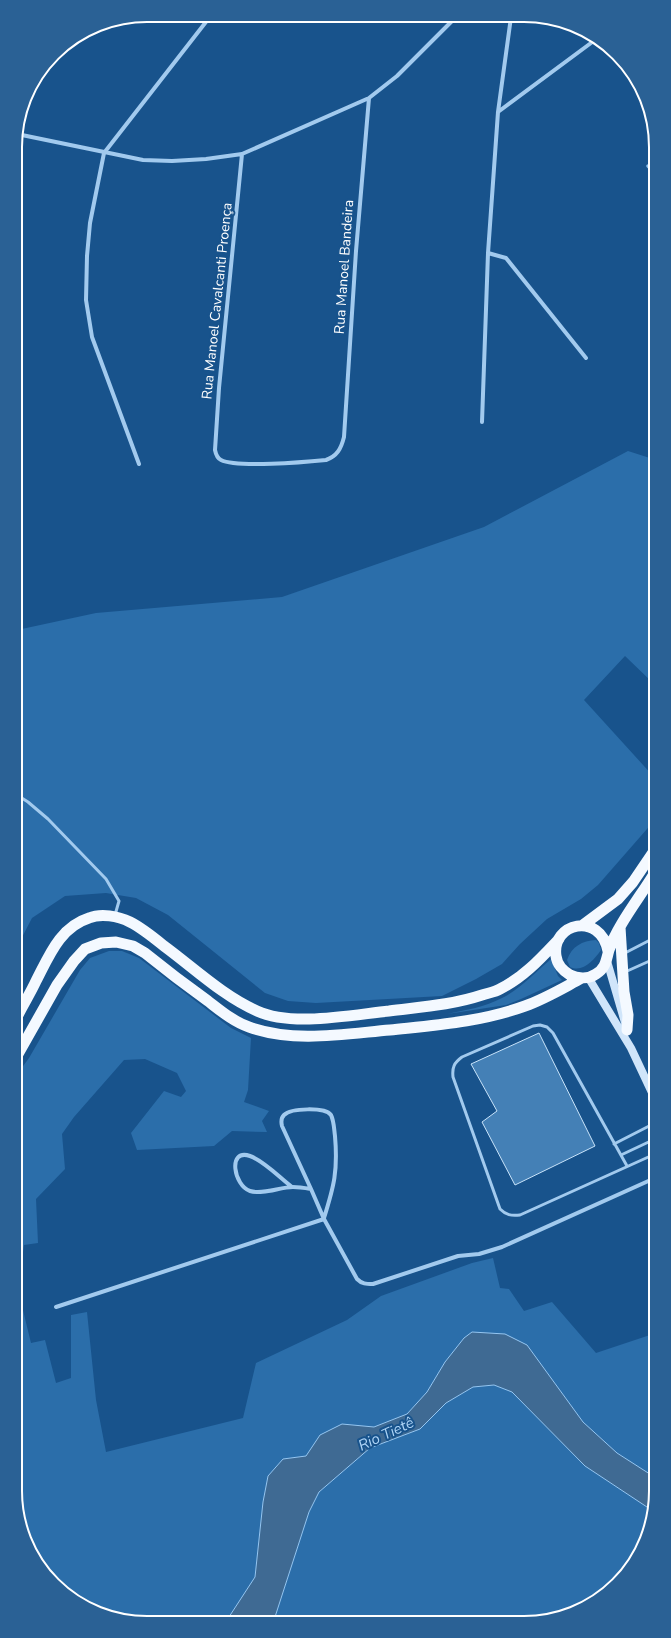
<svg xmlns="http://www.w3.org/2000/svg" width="671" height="1638" viewBox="0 0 671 1638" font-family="'Nunito Sans',sans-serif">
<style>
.green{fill:#2b6eaa}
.water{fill:#3f6a93;stroke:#95c6f1}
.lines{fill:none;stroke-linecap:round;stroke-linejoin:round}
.stream{stroke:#95c6f1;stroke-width:3.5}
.building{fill:#4480b6;stroke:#c8e3fa}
.service{stroke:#a2caee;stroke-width:3}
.minor{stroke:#a2caee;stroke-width:4}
.secondary{stroke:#d0e5fa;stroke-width:8}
.trunk{stroke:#f4f9ff;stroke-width:11}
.labels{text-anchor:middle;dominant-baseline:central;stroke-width:4;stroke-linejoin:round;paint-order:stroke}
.street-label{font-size:14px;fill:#fff;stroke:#18538c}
.water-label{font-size:15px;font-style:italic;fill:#aed4f6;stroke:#18538c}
.rim{fill:none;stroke:#fff;stroke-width:2}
</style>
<rect width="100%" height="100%" fill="#18538c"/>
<path class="green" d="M 628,451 L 653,459 L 653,683 L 625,656 L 584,700 L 654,777 L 654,821 L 598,885 L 581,899 L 547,919 L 520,944 L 502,964 L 476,979 L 442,996 L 316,1003 L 288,1001 L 265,993 L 168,915 L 136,898 L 106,893 L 65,896 L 32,918 L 18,945 L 17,630 L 96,613 L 282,597 L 484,527 Z
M 596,940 L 599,943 L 601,950 C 594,960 583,973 570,967 L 567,960 C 572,946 582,941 596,940 Z
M 109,951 L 122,951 L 139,958 L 231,1028 L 251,1038 L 248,1090 L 244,1102 L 269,1111 L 262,1121 L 267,1132 L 232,1131 L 214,1146 L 137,1150 L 131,1133 L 164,1091 L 181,1097 L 186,1091 L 177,1073 L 145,1059 L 124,1060 L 74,1117 L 62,1134 L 65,1169 L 36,1199 L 38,1243 L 24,1245 L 22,1259 L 19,1260 L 18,1073 L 29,1058 L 80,970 L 90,958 Z
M 551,959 L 558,976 L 562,980 L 521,999 L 506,1005 L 447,1014 C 466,1010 485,1007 502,998 C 520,989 536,972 551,959 Z
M 493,1258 L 500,1288 L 509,1289 L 524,1311 L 552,1302 L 596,1353 L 653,1334 L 655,1335 L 656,1478 L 617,1453 L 583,1422 L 527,1345 L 472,1332 L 464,1338 L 445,1362 L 427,1392 L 407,1414 L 374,1427 L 342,1425 L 320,1435 L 306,1456 L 283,1459 L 268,1476 L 263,1502 L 255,1577 L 227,1620 L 122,1620 L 89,1609 L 54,1584 L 19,1525 L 19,1294 L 31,1343 L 45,1340 L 56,1383 L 71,1378 L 71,1315 L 87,1312 L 96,1400 L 106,1452 L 243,1418 L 256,1363 L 347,1320 L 381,1296 L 472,1263 Z
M 494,1385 L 512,1392 L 585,1466 L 653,1511 L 646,1541 L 623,1578 L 590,1605 L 558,1619 L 274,1620 L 309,1512 L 319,1492 L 370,1448 L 420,1429 L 446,1403 L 473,1387 Z"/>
<path class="water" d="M 472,1332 L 505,1334 L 527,1345 L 583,1422 L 617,1453 L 656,1478 L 656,1499 L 653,1511 L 585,1466 L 512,1392 L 494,1385 L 473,1387 L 446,1403 L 420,1429 L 370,1448 L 319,1492 L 309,1512 L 274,1620 L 227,1620 L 255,1577 L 263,1502 L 268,1476 L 283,1459 L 306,1456 L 320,1435 L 342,1424 L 374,1427 L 407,1414 L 427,1392 L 445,1362 L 464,1338 Z"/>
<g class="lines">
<path class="stream" d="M 648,166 L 652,170"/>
</g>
<path class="building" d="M 539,1033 L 595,1146 L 515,1185 L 482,1122 L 497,1111 L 471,1064 Z"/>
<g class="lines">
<path class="service" d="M 17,795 L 28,802 L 48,819 L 106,879 L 119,901 L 115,915
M 623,954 L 654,938
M 625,972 L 654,959
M 614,1144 L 655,1123
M 621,1155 L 655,1139
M 627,1166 L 553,1033 L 547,1027 L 540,1025 L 533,1026 L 462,1057 C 454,1063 452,1067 453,1077 L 500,1209 C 506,1215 511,1216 520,1215 L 655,1154"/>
<path class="minor" d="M 498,112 L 595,40
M 17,134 L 143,160 L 172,161 L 206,159 L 242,154 L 369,98 L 397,76 L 456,17
M 242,154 L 219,388 L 215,450 C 216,455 217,458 221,460 C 236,468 306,462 326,460 C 337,456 341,449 344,437 L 356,251 L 369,98
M 488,253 L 506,258 L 586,358
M 482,422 L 488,253 L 498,112 L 511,17
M 139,464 L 92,337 L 86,300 L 87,256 L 90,223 L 104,153 L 209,18
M 292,1187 C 280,1178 264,1161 250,1156 C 227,1148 234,1186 250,1191 C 263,1195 280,1187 293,1187 C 299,1187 305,1188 311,1189 L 324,1219 L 357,1279 C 362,1284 366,1284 373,1284 L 458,1256 L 479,1254 L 502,1247 L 655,1178
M 311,1189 L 282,1126 C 281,1122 281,1118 284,1115 C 291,1108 325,1107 331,1115 C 334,1121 334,1129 335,1136 C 338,1171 334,1186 324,1218
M 56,1307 L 324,1219"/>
<path class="secondary" d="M 607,961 L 626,1026
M 588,977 L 631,1048 L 655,1099"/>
<path class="trunk" d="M 583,925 L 618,899 L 633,882 L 654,851
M 620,927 L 624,992 L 628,1015 L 627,1030
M 608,951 C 600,911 551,923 556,956 C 557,964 563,971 570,975 C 578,979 589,979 596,974 C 606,968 606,960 609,950 C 617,926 640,897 654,874
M 18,1015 C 24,1003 31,992 36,981 C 49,956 60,927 89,918 C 101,913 118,916 130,922 C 142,928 153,937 164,946 C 194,968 223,996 257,1011 C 292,1027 351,1015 389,1011 C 420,1007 452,1005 482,995 C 488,993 495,992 500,989 C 524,977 541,958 559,939
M 18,1054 L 57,985 L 74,961 L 85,949 L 101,943 L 116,942 L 133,946 L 145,953 C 166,970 187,986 208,1001 C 221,1011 234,1022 249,1027 C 294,1043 344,1034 390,1030 C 436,1025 481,1022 525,1006 C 545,999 563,988 582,978"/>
</g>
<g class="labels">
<g class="street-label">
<text transform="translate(344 267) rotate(-86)">Rua Manoel Bandeira</text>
<text transform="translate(217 301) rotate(-84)">Rua Manoel Cavalcanti Proença</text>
</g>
<g class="water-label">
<text transform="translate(386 1434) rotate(-25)">Rio Tietê</text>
</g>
</g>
<path d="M0 0H671V1638H0ZM147 22H524A125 125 0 0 1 649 147V1491A125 125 0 0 1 524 1616H147A125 125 0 0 1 22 1491V147A125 125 0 0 1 147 22Z" fill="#2a6195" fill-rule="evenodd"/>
<path class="rim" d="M147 22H524A125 125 0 0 1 649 147V1491A125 125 0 0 1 524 1616H147A125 125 0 0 1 22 1491V147A125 125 0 0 1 147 22Z"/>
</svg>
